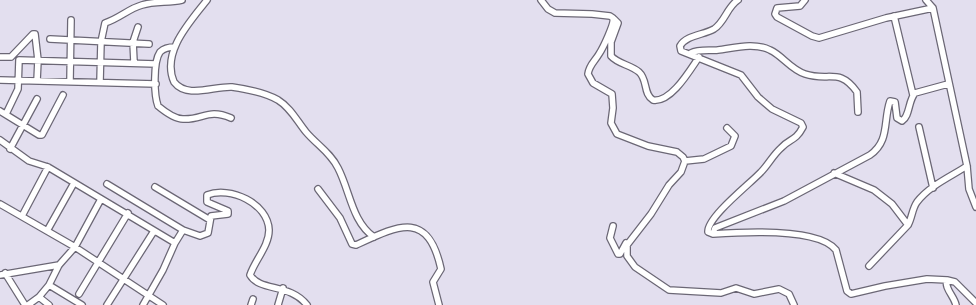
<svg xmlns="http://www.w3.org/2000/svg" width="976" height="305" viewBox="0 0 976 305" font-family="'Golos Text',sans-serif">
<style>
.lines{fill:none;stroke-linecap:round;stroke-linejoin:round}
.minor-casing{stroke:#6b6775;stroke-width:8}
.minor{stroke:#fff;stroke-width:5.5}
</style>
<rect width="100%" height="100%" fill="#e3dfef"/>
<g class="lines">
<g class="minor-casing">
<path id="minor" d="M 207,0 C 190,22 161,52 174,82 C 187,99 214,86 232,87 C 246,89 266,93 278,100 C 291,108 297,121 306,132 C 317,145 330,152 338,168 C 350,191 352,222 374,237
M 541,0 L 548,9 L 555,13 L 592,14 L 610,16 L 613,18 C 615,23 603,48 599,54 C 595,61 589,65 588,74 L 593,83 L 612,94 L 613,108 L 611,123 L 617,134 L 648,146 L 677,152 L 683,157 L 685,161 L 681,172 L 669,185 L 651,214 L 627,245 L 627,256 L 635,267 L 669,290 L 721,293 L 736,288 L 754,294 L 779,289 L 789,294 L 794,305
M 738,0 C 727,7 725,22 714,29 C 704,35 686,35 680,46 L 681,51 L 741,75 L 758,97 L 772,109 L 801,123 L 803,127 C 795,142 790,138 781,148 C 773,155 768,165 761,172 C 751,183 707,217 708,232 L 713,234 C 741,232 818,227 836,250 L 847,291 L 851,294 L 885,286 L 927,279 L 947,280
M 805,0 L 800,6 L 777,8 L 775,14 L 777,17 L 812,36 L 819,38 L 886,18 L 933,8
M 926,0 L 933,8 L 967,166 L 969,189 L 976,207
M 894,16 L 913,95
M 614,19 L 618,23 L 611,42 L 611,56 C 618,64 631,65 639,72 C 648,80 643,94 653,100 C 671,103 690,70 699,57
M 50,39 L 149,44
M 175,47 C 170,47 164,48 160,52 C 153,62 154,95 158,106 C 164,111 174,119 183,119 C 203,120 208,108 231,118
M 691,53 C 698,49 710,51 718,50 C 734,48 754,42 770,50 C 783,56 790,69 805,74 C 829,82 839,67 857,92 L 858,112
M 0,57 L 11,57 L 33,34 L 35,34 L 38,60 L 37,81
M 134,62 L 133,42 L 138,27
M 0,80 L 156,84
M 70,81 L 71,20
M 100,82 L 101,42 L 105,23 C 120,18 128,9 142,5 C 155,1 169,3 182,0
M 0,111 L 39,135 L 42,135 L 63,95
M 6,114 L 18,89 L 19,60 L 156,64
M 919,127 L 933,188
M 0,140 L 29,161 L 48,167 L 175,243 L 183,230
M 10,149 L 37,99
M 685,161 L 704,159 L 731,146 L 735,136 L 727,128
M 834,173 L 874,190 L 892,204 L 908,225
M 107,184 L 183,230 L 200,236 L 208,233 L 211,216 L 228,214 L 228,211 L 207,202 L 207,195 C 230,186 268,203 269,230 C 269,246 255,260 250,275 C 260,292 290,283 307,305
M 155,187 L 210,220
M 318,189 L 340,218 L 352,244 L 356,245 C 399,225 428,210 441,269 L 433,282 L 439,305
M 0,204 L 75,247 L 163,305
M 22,216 L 48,167
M 613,226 L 610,238 L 618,254 L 620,254 L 626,243
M 47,231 L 74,183
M 713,234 L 715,228 L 784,201 L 870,155 C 890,141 883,121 890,101 L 895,102 L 897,118 L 902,121 C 910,116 908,101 915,93 L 948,84
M 869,266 L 908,225 C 912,218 912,209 917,202 C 929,186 950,177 967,166
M 5,273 L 25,305
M 0,275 L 59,265
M 49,285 L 82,305
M 79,294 L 128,213
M 39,297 L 49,305
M 28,305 L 39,297 L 49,285 L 59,265 L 75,247 L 101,199
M 107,305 L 154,231
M 143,305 L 163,270 L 175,243
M 251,305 L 253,299
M 278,305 L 283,288
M 956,305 C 954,296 944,288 947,280 L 955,282 L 976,303"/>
</g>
<use href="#minor" class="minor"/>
</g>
</svg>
